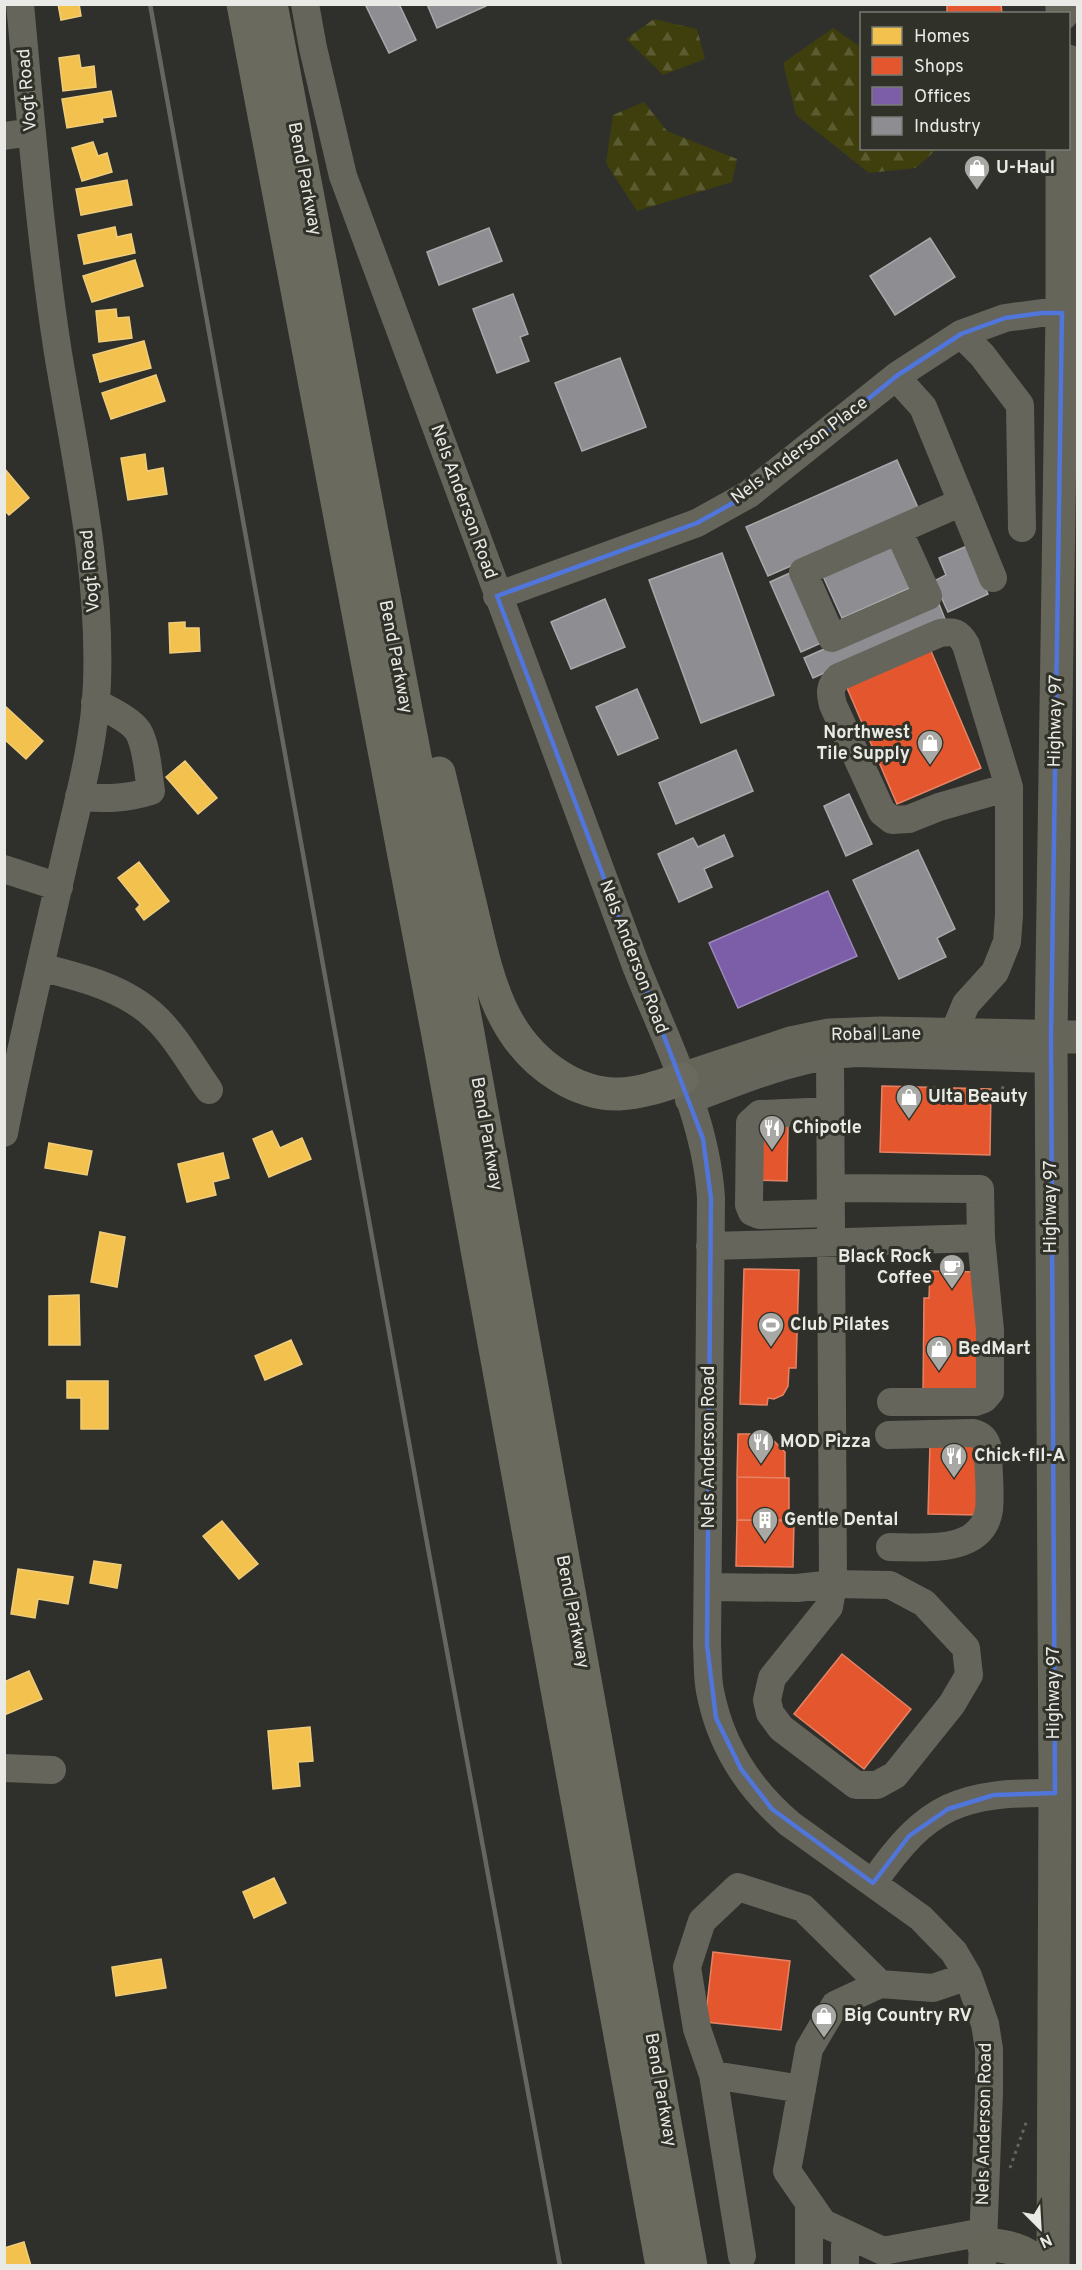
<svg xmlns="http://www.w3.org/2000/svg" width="1082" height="2270" viewBox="0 0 1082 2270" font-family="Overpass,sans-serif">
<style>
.forest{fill:url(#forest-firs)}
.homes{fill:#f2c14e;stroke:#efcd7b;stroke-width:1.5}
.shops{fill:#e4572e;stroke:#e68365;stroke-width:1.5}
.offices{fill:#7b5ea7;stroke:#9c88ba;stroke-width:1.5}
.industry{fill:#8d8d92;stroke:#a9a9ab;stroke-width:1.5}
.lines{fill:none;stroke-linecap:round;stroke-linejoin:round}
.path{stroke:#65665f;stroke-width:3;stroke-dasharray:3 4.5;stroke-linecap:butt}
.minor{stroke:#65655b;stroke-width:28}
.major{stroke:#65655a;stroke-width:33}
.highway{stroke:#6a6a5e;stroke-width:33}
.rail{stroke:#65665f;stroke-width:4.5}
.marked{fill:none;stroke:#5075db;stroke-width:4.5;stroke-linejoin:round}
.labels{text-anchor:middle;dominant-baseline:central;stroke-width:6;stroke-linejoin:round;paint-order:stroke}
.street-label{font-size:18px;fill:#e9eae5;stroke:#303129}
.poi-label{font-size:18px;font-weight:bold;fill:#e9eae5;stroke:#303129;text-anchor:start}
</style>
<defs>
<pattern id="forest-firs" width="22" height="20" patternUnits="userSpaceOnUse" patternTransform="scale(1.5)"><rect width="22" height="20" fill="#3f3f0e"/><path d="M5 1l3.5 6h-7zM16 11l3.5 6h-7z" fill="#5b5b31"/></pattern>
</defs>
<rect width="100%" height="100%" fill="#2f2f2b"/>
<path class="forest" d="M 654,19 L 697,29 L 705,59 L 663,75 L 626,39 Z
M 833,28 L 861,47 L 862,148 L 937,149 L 916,168 L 869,173 L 796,115 L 783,63 Z
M 644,102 L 667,131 L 737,159 L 732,182 L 637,211 L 606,163 L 613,115 Z"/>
<path class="homes" d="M 58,4 L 79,4 L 81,16 L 61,20 Z
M 79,55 L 81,68 L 94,66 L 96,87 L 63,91 L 59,58 Z
M 111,91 L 116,116 L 102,118 L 103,122 L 67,128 L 62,99 Z
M 93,142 L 98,156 L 107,153 L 112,172 L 82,181 L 72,148 Z
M 127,180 L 132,205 L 81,215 L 76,189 Z
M 115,227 L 117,237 L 131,234 L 135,253 L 84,264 L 78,235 Z
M 135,260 L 143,286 L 92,302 L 83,276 Z
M 116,309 L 117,318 L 129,317 L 132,338 L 99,342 L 96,311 Z
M 144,341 L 151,368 L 100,382 L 93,355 Z
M 156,375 L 165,401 L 111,419 L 102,393 Z
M 145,454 L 147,471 L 163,468 L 167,494 L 128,500 L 121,458 Z
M 4,468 L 29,498 L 9,515 L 4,510 Z
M 185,622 L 185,628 L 199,628 L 200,651 L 170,653 L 169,623 Z
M 5,706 L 43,741 L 26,759 L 4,739 Z
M 185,761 L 217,798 L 198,814 L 166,777 Z
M 139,862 L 169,901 L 144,920 L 136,909 L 140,905 L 118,878 Z
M 272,1131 L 280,1148 L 302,1138 L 311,1159 L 269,1177 L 253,1139 Z
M 49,1143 L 92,1151 L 87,1175 L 45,1168 Z
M 223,1153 L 229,1178 L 213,1182 L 216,1195 L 187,1202 L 178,1164 Z
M 100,1232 L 125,1237 L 117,1287 L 91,1282 Z
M 79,1295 L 80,1345 L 49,1345 L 49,1296 Z
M 291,1340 L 302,1364 L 265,1380 L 255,1356 Z
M 67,1381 L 108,1381 L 108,1429 L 81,1429 L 81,1398 L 67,1398 Z
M 222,1521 L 258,1564 L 239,1579 L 203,1536 Z
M 94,1561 L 121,1565 L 117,1588 L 90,1583 Z
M 18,1569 L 73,1577 L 68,1604 L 38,1599 L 35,1618 L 11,1614 Z
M 29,1671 L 42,1699 L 4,1715 L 4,1682 Z
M 310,1727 L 313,1761 L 298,1762 L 300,1786 L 273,1789 L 268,1731 Z
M 274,1878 L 286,1903 L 254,1918 L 243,1892 Z
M 161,1959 L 166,1988 L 116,1996 L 112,1967 Z
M 24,2242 L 31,2266 L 4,2266 L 4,2248 Z"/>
<path class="shops" d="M 947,4 L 1001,4 L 1002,14 L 947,14 Z
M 928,644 L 981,768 L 897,804 L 844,681 Z
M 882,1086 L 991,1089 L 990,1155 L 880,1152 Z
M 758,1125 L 788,1126 L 787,1181 L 756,1180 Z
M 744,1269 L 799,1270 L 796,1368 L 789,1368 L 788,1386 L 783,1395 L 774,1399 L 768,1398 L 767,1405 L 740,1404 Z
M 930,1271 L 979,1272 L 977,1396 L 923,1395 L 924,1298 L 929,1298 Z
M 738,1434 L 756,1434 L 756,1438 L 771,1438 L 785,1452 L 785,1478 L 737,1477 Z
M 930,1444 L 980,1445 L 978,1515 L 928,1514 Z
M 737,1477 L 789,1478 L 789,1520 L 737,1520 Z
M 737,1520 L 794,1521 L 793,1567 L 736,1566 Z
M 842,1654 L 911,1709 L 864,1769 L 794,1714 Z
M 713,1952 L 790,1961 L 781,2030 L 705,2022 Z"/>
<path class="offices" d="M 828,891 L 857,956 L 738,1008 L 709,943 Z"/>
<path class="industry" d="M 365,4 L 399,4 L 416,40 L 389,53 Z
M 427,4 L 486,4 L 486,6 L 437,28 Z
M 489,228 L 502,261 L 439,285 L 427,252 Z
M 930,238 L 955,277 L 895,315 L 870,276 Z
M 513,294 L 528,334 L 520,337 L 529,361 L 497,373 L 473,309 Z
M 620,358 L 646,427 L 582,451 L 555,383 Z
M 897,460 L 919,510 L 768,576 L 746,527 Z
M 893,543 L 912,587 L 842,618 L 822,574 Z
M 967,546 L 988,594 L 948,612 L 934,581 L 946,575 L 939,558 Z
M 722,553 L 774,695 L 701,723 L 649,580 Z
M 792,572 L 823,642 L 801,652 L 770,582 Z
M 605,599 L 625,647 L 571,669 L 551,622 Z
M 937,599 L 945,619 L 813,678 L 804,658 Z
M 637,689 L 658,738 L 618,755 L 596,707 Z
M 736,750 L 753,791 L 676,824 L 659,783 Z
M 849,794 L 872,844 L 846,856 L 824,806 Z
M 724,835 L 733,856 L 704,869 L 712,887 L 679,902 L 658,854 L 693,838 L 698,847 Z
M 918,850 L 955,929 L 937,938 L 946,957 L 899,979 L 853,880 Z"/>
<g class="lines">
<path class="path" d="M 1002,1089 L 1005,1083
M 1010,2168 L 1027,2120"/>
<path class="minor" d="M 305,4 L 313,48 L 343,176 L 636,966 C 666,1041 706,1117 711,1198 L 707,1645 C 708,1660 707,1676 710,1691 C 720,1744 749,1789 790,1824 L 921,1918 L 954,1952 L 968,1976 L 985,2024 L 989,2049 L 989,2093 L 982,2266
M 4,136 L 32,132
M 961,334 L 982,355 L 1020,405 L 1022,528
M 896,377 L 923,407 L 993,578
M 898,530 L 928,596 L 832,638 L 803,572 L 962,502
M 497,596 L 697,523 L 749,494 L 898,375 L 961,334 L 1005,318 L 1042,313 L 1062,313
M 79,797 C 105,799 126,799 151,791 C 148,773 147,746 138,731 C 129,718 108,710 95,702
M 4,869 L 59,887
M 40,967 C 79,977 123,987 154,1016 C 175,1035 192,1066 209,1090
M 953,1035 L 966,1004 L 995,972 L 1007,942 L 1009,915 L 1009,787 L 966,645 C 959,632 954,631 940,633 L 839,677 C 829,686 830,693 833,705 L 882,812 L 892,820 L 909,819 L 939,807 L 1009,787
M 689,1100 C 746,1079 796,1056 857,1053 L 1051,1059
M 830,1111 L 760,1114 L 750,1123 L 749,1205 L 752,1212 L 759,1215 L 831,1213
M 4,1133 C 22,1041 44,950 65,858 C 78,801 95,742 97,683 C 101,571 76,462 58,353 C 40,237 31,121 20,4
M 710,1246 L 981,1238 L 980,1189 L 831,1188
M 891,1402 L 976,1402 L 984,1399 L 990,1392 L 990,1330 L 981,1238
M 889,1435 L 973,1433 C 982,1435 986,1440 988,1449 C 988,1469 991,1491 989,1510 C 982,1555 922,1547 890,1547
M 708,1587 L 797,1588 L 833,1584 L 890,1585 L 924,1603 L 966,1648 L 969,1675 L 952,1704 L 895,1775 L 877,1785 L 856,1785 L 781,1728 L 770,1713 L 767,1700 L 772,1678 L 829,1607 L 833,1584 L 830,1055
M 4,1768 L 52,1770
M 873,1883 C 927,1804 961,1792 1055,1793
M 968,1976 L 933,1988 L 880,1984 L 835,2005 L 809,2049 L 787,2171 L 823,2223 L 883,2251 L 983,2232
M 713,2075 L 742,2256
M 802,2089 L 713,2075 L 697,2029 L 687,1967 L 702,1921 L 738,1887 L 803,1908 L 880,1984
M 809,2266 L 809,2203
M 845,2266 L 845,2234"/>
<path class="major" d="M 1062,4 L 1062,14
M 1068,61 L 1078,127
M 682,1079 L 791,1043 L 829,1035 L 881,1033 L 1078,1037
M 983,2244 C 1005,2246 1025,2248 1040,2266
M 1053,2266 L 1055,1793 L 1051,1037 L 1062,313 L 1062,148"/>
<path class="highway" d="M 243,4 L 440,1046 L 662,2266
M 271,4 L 468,1033 L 691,2266
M 439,773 C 450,819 461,865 472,911 C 487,975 499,1039 559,1076 C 576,1087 599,1095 619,1094 C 641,1093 661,1086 682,1079"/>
<path class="rail" d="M 150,4 L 426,1537 L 560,2266"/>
</g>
<path class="marked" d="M 1042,313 L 1062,313 L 1051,1037 L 1055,1793 L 994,1795 L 948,1809 L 909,1836 L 873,1883 L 772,1809 L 741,1769 L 716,1718 L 707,1645 L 711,1198 L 703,1139 L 497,596 L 697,523 L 749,494 L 898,375 L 961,334 L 1005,318 Z"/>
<defs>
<g id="shop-pin" transform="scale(1.35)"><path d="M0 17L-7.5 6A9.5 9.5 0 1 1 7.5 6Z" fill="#a8a9a4" stroke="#303129"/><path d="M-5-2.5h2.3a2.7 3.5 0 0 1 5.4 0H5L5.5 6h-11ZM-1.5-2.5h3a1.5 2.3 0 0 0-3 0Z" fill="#fff"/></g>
<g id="restaurant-pin" transform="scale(1.35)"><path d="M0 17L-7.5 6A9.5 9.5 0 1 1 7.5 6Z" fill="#a8a9a4" stroke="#303129"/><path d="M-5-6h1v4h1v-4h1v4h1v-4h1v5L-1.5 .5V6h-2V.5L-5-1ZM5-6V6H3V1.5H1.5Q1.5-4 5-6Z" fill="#fff"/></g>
<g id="cafe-pin" transform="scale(1.35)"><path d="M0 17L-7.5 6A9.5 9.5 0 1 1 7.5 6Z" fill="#a8a9a4" stroke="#303129"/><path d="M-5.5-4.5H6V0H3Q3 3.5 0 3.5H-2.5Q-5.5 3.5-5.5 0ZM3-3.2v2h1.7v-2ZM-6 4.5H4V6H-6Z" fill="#fff"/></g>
<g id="stadium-pin" transform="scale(1.35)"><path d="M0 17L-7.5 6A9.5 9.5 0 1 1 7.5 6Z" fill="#a8a9a4" stroke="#303129"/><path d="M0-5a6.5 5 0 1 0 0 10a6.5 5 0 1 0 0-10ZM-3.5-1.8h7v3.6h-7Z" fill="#fff"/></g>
<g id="building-pin" transform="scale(1.35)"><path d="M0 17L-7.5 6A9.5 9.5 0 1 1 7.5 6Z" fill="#a8a9a4" stroke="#303129"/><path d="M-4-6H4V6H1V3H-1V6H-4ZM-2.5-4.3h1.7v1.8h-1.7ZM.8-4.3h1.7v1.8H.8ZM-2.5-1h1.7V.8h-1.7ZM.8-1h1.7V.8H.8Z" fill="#fff"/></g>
</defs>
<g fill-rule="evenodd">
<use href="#shop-pin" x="977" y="168"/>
<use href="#shop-pin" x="930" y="743"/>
<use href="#shop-pin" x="909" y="1097"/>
<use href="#restaurant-pin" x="772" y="1128"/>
<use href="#cafe-pin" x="952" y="1267"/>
<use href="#stadium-pin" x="771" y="1325"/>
<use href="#shop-pin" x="939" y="1349"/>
<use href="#restaurant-pin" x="761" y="1442"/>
<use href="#restaurant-pin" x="954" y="1456"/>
<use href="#building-pin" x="765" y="1520"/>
<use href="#shop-pin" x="824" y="2016"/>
</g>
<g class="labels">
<g class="street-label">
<text transform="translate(28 90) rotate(-95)">Vogt Road</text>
<text transform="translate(304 179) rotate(79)">Bend Parkway</text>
<text transform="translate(800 451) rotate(-37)">Nels Anderson Place</text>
<text transform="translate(463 502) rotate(70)">Nels Anderson Road</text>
<text transform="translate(91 571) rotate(-95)">Vogt Road</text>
<text transform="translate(395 657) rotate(79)">Bend Parkway</text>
<text transform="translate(1056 721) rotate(-89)">Highway 97</text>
<text transform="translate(633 957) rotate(69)">Nels Anderson Road</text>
<text transform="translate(876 1035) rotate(-1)">Robal Lane</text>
<text transform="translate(486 1134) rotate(80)">Bend Parkway</text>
<text transform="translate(1051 1207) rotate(-90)">Highway 97</text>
<text transform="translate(709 1447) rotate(-90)">Nels Anderson Road</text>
<text transform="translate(572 1612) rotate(79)">Bend Parkway</text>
<text transform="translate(1054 1693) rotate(-90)">Highway 97</text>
<text transform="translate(660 2090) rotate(80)">Bend Parkway</text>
<text transform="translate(985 2124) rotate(-89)">Nels Anderson Road</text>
</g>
<g class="poi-label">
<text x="996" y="168">U-Haul</text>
<text x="910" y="733" text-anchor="end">Northwest<tspan x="910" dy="21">Tile Supply</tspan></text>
<text x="928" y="1097">Ulta Beauty</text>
<text x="792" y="1128">Chipotle</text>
<text x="932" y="1257" text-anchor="end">Black Rock<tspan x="932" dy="21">Coffee</tspan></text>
<text x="790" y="1325">Club Pilates</text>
<text x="958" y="1349">BedMart</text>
<text x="780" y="1442">MOD Pizza</text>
<text x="974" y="1456">Chick-fil-A</text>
<text x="784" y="1520">Gentle Dental</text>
<text x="844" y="2016">Big Country RV</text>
</g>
</g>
<rect width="1082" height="2270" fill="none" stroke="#e9eae5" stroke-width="12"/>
<rect x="860" y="12" width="210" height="138" fill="#303129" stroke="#7a7b74" stroke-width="1.5"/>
<rect x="872" y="27" width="30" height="18" fill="#f2c14e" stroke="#7a7b74" stroke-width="1.5"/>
<text x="914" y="42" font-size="18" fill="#e9eae5">Homes</text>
<rect x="872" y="57" width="30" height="18" fill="#e4572e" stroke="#7a7b74" stroke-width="1.5"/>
<text x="914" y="72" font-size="18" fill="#e9eae5">Shops</text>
<rect x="872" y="87" width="30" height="18" fill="#7b5ea7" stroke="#7a7b74" stroke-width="1.5"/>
<text x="914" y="102" font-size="18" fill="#e9eae5">Offices</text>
<rect x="872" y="117" width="30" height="18" fill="#8d8d92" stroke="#7a7b74" stroke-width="1.5"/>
<text x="914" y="132" font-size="18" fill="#e9eae5">Industry</text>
<g transform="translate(1040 2228) rotate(156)" stroke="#303129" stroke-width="4.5" paint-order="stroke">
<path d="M0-4.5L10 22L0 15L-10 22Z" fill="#e9eae5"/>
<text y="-9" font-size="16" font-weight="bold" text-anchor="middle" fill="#e9eae5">N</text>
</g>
</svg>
